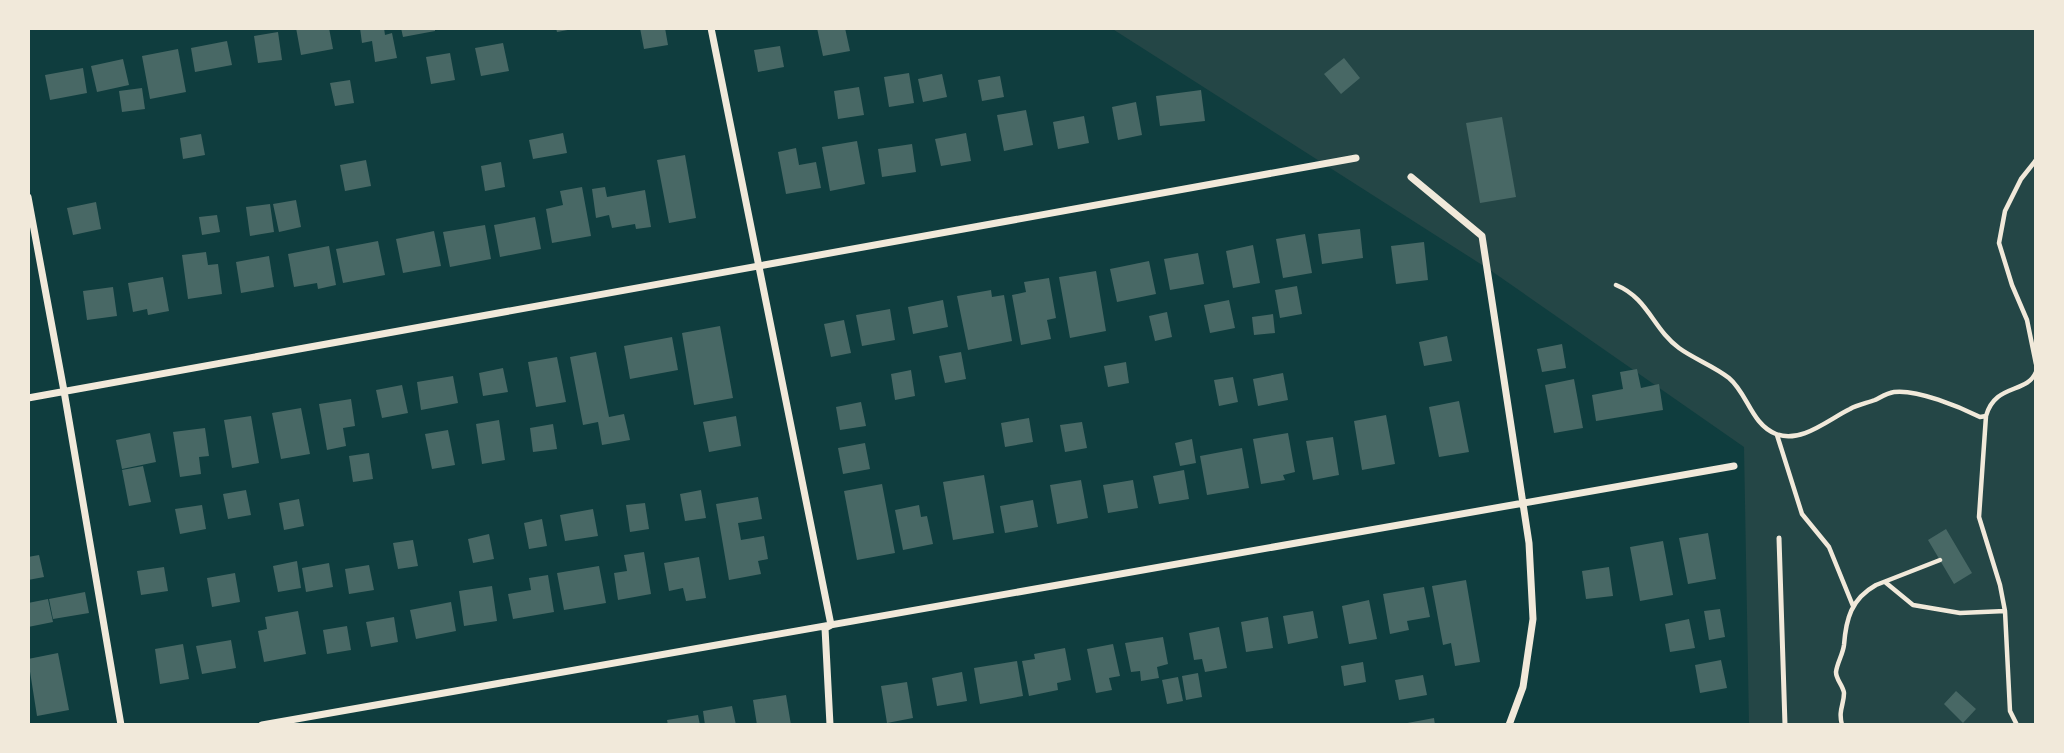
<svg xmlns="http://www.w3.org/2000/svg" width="2064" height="753" viewBox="0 0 2064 753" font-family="'PT Sans Narrow',sans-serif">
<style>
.green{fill:#244646}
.building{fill:#486865}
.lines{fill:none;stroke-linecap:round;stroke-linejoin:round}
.path{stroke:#f1e9da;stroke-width:4.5}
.service{stroke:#f1e9da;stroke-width:5}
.minor{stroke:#f1e9da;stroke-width:7}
</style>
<rect width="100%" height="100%" fill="#0f3d3e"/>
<path class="green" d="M 1111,28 L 2036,28 L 2036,725 L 1749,725 L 1744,447 L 1490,270 Z"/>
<path class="building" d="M 296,28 L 329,28 L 333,49 L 301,55 Z
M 360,28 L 384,28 L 385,35 L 392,33 L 397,58 L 375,62 L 372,41 L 362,43 Z
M 401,28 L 435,28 L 435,31 L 403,37 Z
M 556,28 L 573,28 L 573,29 L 557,32 Z
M 640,28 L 665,28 L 668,45 L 644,49 Z
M 817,28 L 845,28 L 850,51 L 823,56 Z
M 278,32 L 282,60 L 258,63 L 254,36 Z
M 227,41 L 232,65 L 195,72 L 191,48 Z
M 503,43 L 509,71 L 481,76 L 475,48 Z
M 780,46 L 784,67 L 758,72 L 754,50 Z
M 178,49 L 186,92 L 150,99 L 142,56 Z
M 450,53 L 455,80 L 431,84 L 426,57 Z
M 1344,58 L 1360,78 L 1341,94 L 1324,74 Z
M 123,59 L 129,85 L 97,92 L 91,66 Z
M 83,68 L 87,93 L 50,100 L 45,75 Z
M 909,73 L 914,103 L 889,107 L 884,77 Z
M 942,74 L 947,97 L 923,102 L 918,79 Z
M 1000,76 L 1004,97 L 982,101 L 978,80 Z
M 350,80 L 354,103 L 335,106 L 330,83 Z
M 859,87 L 864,115 L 838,119 L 834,91 Z
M 142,88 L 145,109 L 122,112 L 119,91 Z
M 1201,90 L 1205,121 L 1160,126 L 1156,96 Z
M 1136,102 L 1142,135 L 1118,140 L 1112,107 Z
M 1026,110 L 1033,145 L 1004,151 L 997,115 Z
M 1084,116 L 1089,143 L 1058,149 L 1053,122 Z
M 1502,117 L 1516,197 L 1480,203 L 1466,123 Z
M 563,133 L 567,153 L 533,159 L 529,140 Z
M 966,133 L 971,161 L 941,166 L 935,139 Z
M 201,134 L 205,155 L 183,159 L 180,138 Z
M 857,141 L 865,184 L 830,191 L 822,147 Z
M 912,144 L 916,172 L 882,177 L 878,149 Z
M 796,148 L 799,165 L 816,162 L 821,188 L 786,194 L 778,152 Z
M 685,155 L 696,218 L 669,223 L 657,160 Z
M 366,160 L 371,186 L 345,191 L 340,165 Z
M 501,162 L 505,187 L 485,191 L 481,166 Z
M 582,187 L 591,236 L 552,243 L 546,209 L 563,205 L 560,191 Z
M 605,187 L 607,197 L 645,190 L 651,227 L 636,229 L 635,224 L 612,228 L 609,215 L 596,218 L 592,189 Z
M 296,200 L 301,227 L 279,232 L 273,204 Z
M 96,202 L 101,229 L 73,235 L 67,208 Z
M 270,204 L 274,232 L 250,236 L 246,207 Z
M 217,215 L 220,232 L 202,235 L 199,217 Z
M 535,217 L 541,249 L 500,257 L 494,225 Z
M 485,225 L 491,259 L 450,267 L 443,232 Z
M 1360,229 L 1363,258 L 1322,264 L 1318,234 Z
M 434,231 L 441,266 L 403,273 L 396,239 Z
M 1305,234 L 1312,273 L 1283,278 L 1276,239 Z
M 378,241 L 385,275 L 343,283 L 336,249 Z
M 1424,242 L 1428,280 L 1396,284 L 1391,246 Z
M 1253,245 L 1260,283 L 1233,288 L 1226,251 Z
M 329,246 L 336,285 L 318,289 L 317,283 L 294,287 L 288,254 Z
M 206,252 L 208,265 L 218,264 L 222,294 L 188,299 L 182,255 Z
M 1198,253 L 1204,284 L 1170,290 L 1164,259 Z
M 269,256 L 274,287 L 241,293 L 236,262 Z
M 1149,261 L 1156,294 L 1117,302 L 1110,269 Z
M 1096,271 L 1106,331 L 1070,338 L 1059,277 Z
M 163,277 L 169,311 L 148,315 L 147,309 L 133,312 L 128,283 Z
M 1049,278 L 1056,318 L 1047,320 L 1051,339 L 1021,345 L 1012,295 L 1026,292 L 1024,282 Z
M 1297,286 L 1302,314 L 1280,318 L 1275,290 Z
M 113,287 L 117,316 L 87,320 L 83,291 Z
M 991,290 L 992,297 L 1004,295 L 1012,341 L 968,350 L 957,296 Z
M 943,300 L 948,327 L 913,334 L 908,307 Z
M 1229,300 L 1235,328 L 1210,333 L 1204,305 Z
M 890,309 L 895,340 L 862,346 L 856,315 Z
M 1167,312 L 1172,337 L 1155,341 L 1149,316 Z
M 1273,314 L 1275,333 L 1254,335 L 1252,317 Z
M 844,320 L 851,353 L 831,357 L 824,324 Z
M 720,326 L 733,398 L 694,405 L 682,333 Z
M 1447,336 L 1452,361 L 1424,366 L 1419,342 Z
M 672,337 L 678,370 L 630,379 L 624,346 Z
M 1562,344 L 1566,368 L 1542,372 L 1537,349 Z
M 596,352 L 609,417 L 624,414 L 630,440 L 602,445 L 598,422 L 583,425 L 570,357 Z
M 961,352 L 966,379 L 945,383 L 939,356 Z
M 557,357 L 566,402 L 536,407 L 528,362 Z
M 1126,362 L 1129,383 L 1108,387 L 1104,366 Z
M 503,368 L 508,392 L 483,396 L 479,373 Z
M 1637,369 L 1641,388 L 1659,384 L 1663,410 L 1596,421 L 1592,395 L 1623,389 L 1620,372 Z
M 911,370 L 915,396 L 895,400 L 891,374 Z
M 1283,373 L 1288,400 L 1258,406 L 1253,379 Z
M 453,376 L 458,403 L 421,410 L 417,382 Z
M 1233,377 L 1238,402 L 1219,406 L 1214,380 Z
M 1574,379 L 1583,428 L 1554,433 L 1545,385 Z
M 402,385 L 408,413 L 382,418 L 376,390 Z
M 351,399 L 355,426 L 343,428 L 346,446 L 327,450 L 319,404 Z
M 1459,401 L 1469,452 L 1439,457 L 1429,407 Z
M 861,402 L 866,426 L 840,430 L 836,407 Z
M 301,408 L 310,454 L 281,459 L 272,413 Z
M 1386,415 L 1395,464 L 1362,470 L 1354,421 Z
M 251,416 L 259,463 L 232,468 L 224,420 Z
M 736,416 L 741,446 L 709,452 L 703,422 Z
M 1029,418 L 1033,442 L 1005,447 L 1001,423 Z
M 499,420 L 505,460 L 482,464 L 476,424 Z
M 1082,422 L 1087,448 L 1065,452 L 1060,425 Z
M 553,424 L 557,449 L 533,452 L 530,428 Z
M 205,428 L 209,456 L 199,457 L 201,474 L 180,477 L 173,432 Z
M 448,430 L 455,465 L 432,469 L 425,434 Z
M 150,433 L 156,462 L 122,469 L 116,440 Z
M 1288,433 L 1295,472 L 1283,475 L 1285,480 L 1261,484 L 1253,439 Z
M 1333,437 L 1339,475 L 1313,480 L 1306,441 Z
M 1192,439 L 1196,463 L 1180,466 L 1175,443 Z
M 865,443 L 870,469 L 843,474 L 838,448 Z
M 1242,448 L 1249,488 L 1207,495 L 1200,456 Z
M 369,453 L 373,479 L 353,482 L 349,456 Z
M 143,466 L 151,502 L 129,506 L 122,470 Z
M 1184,470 L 1189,499 L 1159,504 L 1153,476 Z
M 984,475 L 994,533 L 953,540 L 943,482 Z
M 1081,480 L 1088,518 L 1057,524 L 1050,485 Z
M 1133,480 L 1138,508 L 1108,513 L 1103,485 Z
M 882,484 L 895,553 L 857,560 L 844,491 Z
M 246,490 L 251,515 L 228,519 L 223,494 Z
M 701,490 L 706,518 L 685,521 L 680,494 Z
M 758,497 L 762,519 L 738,523 L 741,540 L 764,536 L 768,559 L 758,561 L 761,574 L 729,580 L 716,504 Z
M 299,499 L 304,526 L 284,530 L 279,503 Z
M 1033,500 L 1038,527 L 1005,533 L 1000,506 Z
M 645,503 L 649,529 L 630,532 L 626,505 Z
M 202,505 L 206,529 L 180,534 L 175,509 Z
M 919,505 L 921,517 L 927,516 L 933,544 L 903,550 L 895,510 Z
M 593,509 L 598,536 L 565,541 L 560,515 Z
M 542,519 L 547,546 L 529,549 L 524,523 Z
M 1946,529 L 1972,573 L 1954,584 L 1928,540 Z
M 1708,533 L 1716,579 L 1688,584 L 1679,538 Z
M 489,534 L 494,559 L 473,563 L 468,539 Z
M 413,540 L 418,566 L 398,569 L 393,543 Z
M 1663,541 L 1673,595 L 1640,601 L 1630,547 Z
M 644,552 L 651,594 L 618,600 L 614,573 L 627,571 L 624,555 Z
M 39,555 L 44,577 L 28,580 L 28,557 Z
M 699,557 L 706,598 L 686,601 L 683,588 L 669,591 L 664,563 Z
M 297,561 L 301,588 L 278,592 L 273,566 Z
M 329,563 L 333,587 L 306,592 L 302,568 Z
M 369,565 L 374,590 L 349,594 L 345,569 Z
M 599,566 L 606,603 L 564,610 L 557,573 Z
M 164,567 L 168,591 L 141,595 L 137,571 Z
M 1609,567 L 1613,596 L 1586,599 L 1582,571 Z
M 235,573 L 240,602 L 212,607 L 207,578 Z
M 548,575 L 554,612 L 513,619 L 508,594 L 531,590 L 529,578 Z
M 1466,580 L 1480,662 L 1455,666 L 1451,643 L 1443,645 L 1432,586 Z
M 492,586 L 497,621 L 464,626 L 459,591 Z
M 1424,587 L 1430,617 L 1407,621 L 1409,630 L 1390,634 L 1383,594 Z
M 85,592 L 89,613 L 53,619 L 49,599 Z
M 48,599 L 53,622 L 28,627 L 28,603 Z
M 1369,600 L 1377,639 L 1349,644 L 1342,606 Z
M 451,602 L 456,631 L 416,639 L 410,610 Z
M 1720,609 L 1725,637 L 1709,640 L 1704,611 Z
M 298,611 L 306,654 L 264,662 L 258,631 L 267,629 L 265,617 Z
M 1313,611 L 1318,638 L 1288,644 L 1283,616 Z
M 394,617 L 398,642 L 371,647 L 366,622 Z
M 1268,617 L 1273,648 L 1246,652 L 1241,622 Z
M 1689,619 L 1695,648 L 1670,652 L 1665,624 Z
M 347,626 L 351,650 L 327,654 L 323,630 Z
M 1219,627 L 1227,668 L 1205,672 L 1202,659 L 1194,660 L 1189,633 Z
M 1163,637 L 1168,664 L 1157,667 L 1159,678 L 1141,681 L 1140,671 L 1131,672 L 1125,643 Z
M 231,640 L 236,668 L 202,674 L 196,646 Z
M 183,644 L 189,679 L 160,684 L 155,649 Z
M 1113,644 L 1120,676 L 1109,678 L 1112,690 L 1096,693 L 1087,649 Z
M 1065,648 L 1071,680 L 1057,683 L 1058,690 L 1029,696 L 1022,661 L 1035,659 L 1034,654 Z
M 58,653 L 69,710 L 37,716 L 28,659 Z
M 1721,660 L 1727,688 L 1700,693 L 1695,665 Z
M 1017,661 L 1023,696 L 980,704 L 974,668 Z
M 1363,662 L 1366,682 L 1344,686 L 1341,666 Z
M 962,672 L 967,701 L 937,706 L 932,678 Z
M 1198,673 L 1202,697 L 1186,700 L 1182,676 Z
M 1423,675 L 1427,695 L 1399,700 L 1395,680 Z
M 1178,677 L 1183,701 L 1167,704 L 1162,680 Z
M 907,682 L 913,718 L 887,723 L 881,686 Z
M 1956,691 L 1976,709 L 1963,723 L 1944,704 Z
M 786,695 L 791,725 L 757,725 L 753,700 Z
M 732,706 L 736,725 L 705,725 L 703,711 Z
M 698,715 L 700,725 L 668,725 L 667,720 Z
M 1434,718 L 1435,725 L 1402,725 L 1402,724 Z"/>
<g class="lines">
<path class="path" d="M 2036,160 L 2021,179 L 2005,211 L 1999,243 L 2012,285 L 2027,320 L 2036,364
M 1616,285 C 1648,298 1653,329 1679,348 C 1694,359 1714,366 1729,378 C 1748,394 1751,424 1776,434 C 1801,444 1829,419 1850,409 C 1857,405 1867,403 1875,400 C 1881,397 1887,393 1894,392 C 1917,389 1960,407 1980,417 L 1986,416
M 1777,435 L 1802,514 L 1829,547 L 1853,606
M 1885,582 L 1913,605 L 1960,613 L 2005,611
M 1842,725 C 1838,710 1844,705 1844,693 C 1843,685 1836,680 1836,672 C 1837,663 1843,654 1844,645 C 1846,619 1851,599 1876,585 L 1940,560
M 2017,725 L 2010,711 L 2005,611 L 2000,585 L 1979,517 L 1986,416 C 1995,383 2027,394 2036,372"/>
<path class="service" d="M 1779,538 L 1785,725"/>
<path class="minor" d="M 711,28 L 831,625 L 825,628 L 830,725
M 1411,177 L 1482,236 L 1529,543 L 1533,619 L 1523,687 L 1509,725
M 28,197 L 64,391 L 121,725
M 28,398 L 1356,158
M 262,725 L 1734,466"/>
</g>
<rect width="2064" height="753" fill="none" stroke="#f1e9da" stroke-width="60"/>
</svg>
